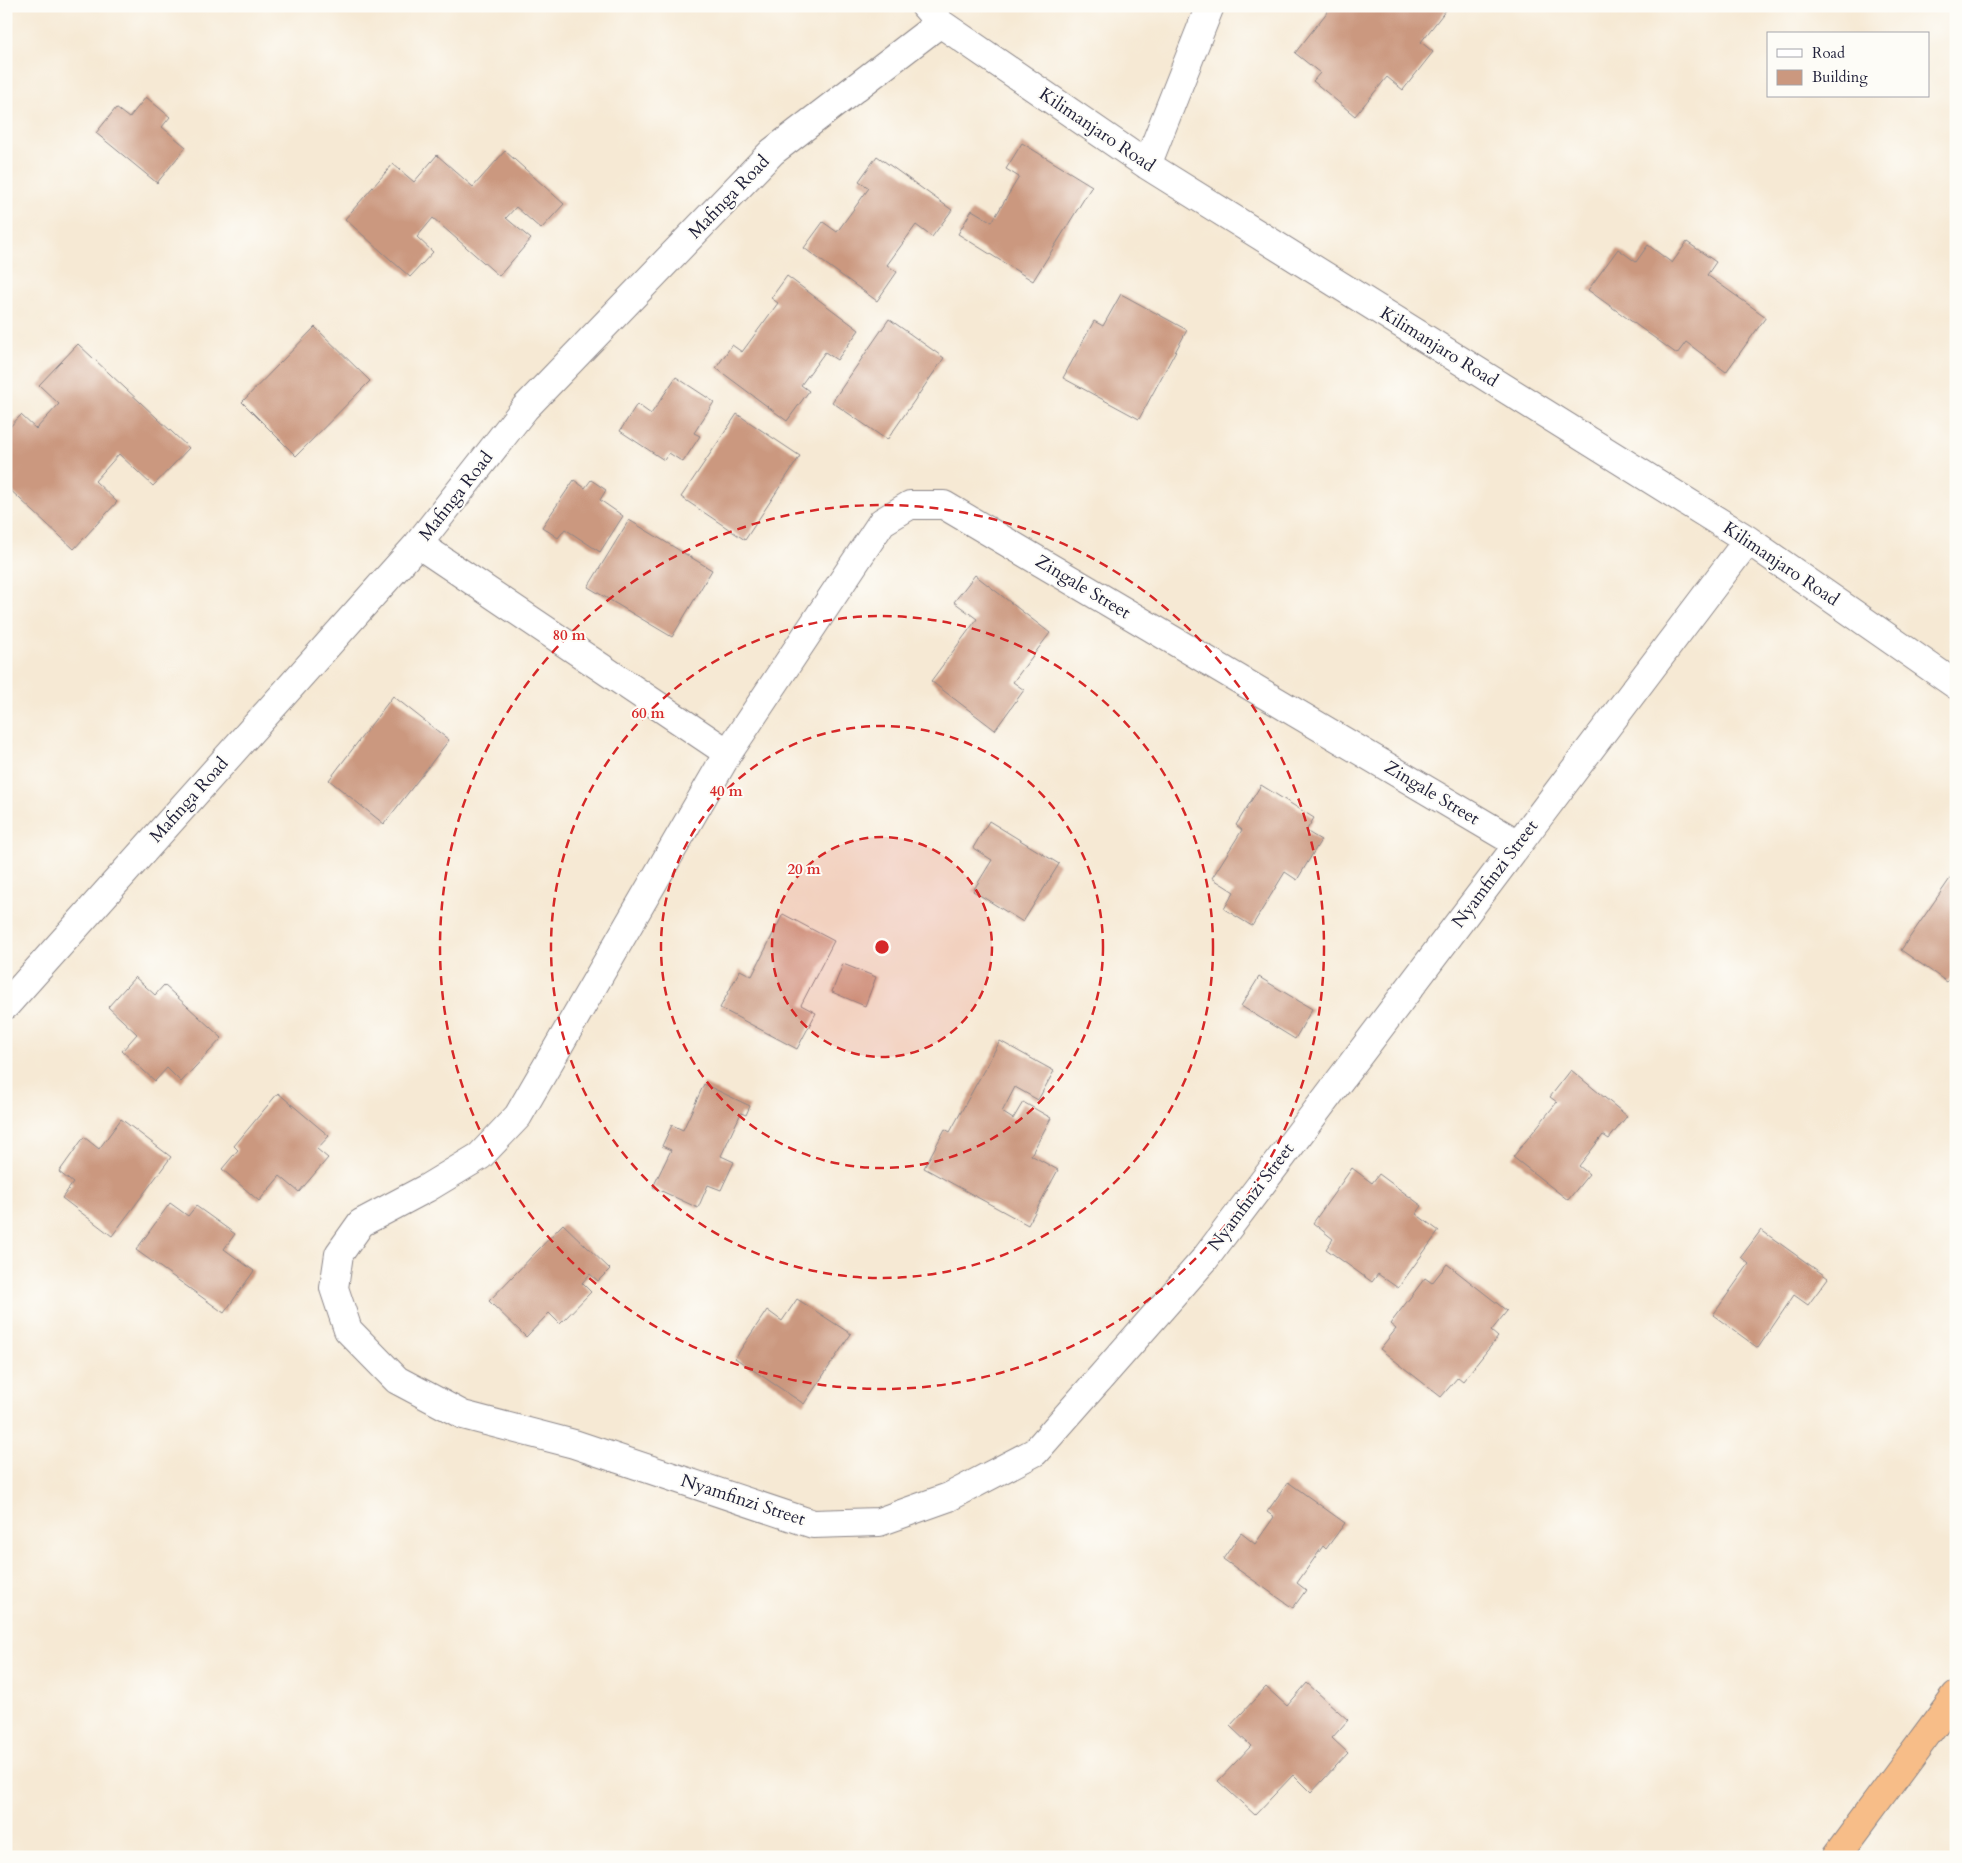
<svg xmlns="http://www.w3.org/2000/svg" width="1962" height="1863" viewBox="0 0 1962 1863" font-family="Cardo,serif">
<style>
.building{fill:#cb987f}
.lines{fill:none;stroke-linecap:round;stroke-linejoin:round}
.street-casing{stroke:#8c8688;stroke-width:30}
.highway-casing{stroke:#8c8688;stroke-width:30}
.street{stroke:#fff;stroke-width:28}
.highway{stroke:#f7bd88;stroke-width:28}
.ring{fill:none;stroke:#d62828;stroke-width:2.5;stroke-dasharray:9 6}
.labels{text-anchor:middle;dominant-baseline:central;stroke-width:4;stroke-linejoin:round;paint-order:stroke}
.street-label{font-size:18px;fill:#22223b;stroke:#fdfcf7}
.centre{fill:#d62828;stroke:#fdfcf7;stroke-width:2.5}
.ring-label{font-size:15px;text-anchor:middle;font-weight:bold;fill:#d62828;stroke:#fdfcf7;stroke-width:4;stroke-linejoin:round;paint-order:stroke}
</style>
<rect width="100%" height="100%" fill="#fdfcf7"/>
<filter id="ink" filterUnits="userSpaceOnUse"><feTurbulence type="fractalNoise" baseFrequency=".02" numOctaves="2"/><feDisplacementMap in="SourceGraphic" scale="10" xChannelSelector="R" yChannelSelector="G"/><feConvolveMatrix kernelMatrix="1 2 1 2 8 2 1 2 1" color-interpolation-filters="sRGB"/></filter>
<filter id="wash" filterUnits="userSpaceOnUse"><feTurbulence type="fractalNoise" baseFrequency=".0096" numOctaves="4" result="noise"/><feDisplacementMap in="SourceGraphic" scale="20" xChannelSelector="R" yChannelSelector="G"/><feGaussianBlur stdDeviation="1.12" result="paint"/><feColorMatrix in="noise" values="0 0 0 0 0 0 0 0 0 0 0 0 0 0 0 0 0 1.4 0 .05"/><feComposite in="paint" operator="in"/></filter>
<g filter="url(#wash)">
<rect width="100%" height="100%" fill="#f6e9d4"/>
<g id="blocks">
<path class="building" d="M 1332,6 L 1441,6 L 1446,10 L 1421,42 L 1433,52 L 1403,90 L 1387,77 L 1355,116 L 1313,81 L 1320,73 L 1295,53 Z
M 146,97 L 170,117 L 162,127 L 186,147 L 157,183 L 96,133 L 116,108 L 129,118 Z
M 1022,143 L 1092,186 L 1033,281 L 958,234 L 972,210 L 992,222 L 1019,177 L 1006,169 Z
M 505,151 L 564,204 L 541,229 L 516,207 L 506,218 L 531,239 L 499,276 L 433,218 L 417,237 L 433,252 L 410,277 L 345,219 L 393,164 L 414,182 L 437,155 L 473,187 Z
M 877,156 L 952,210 L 932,237 L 916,225 L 887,265 L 897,272 L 877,301 L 804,248 L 823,222 L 837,232 L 869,188 L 859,181 Z
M 1687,242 L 1716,262 L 1707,275 L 1766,317 L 1726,372 L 1686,342 L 1677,354 L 1588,290 L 1618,249 L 1636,262 L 1648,245 L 1672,263 Z
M 787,276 L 859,330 L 837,360 L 825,352 L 801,385 L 809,391 L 787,421 L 716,368 L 732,345 L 742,352 L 778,303 L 771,298 Z
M 1121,294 L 1187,330 L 1139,419 L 1063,378 L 1094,321 L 1103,326 Z
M 889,319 L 944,358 L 887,440 L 832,402 Z
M 315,327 L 370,381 L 296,456 L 242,402 Z
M 78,344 L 189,448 L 153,486 L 119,454 L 95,481 L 117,502 L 74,549 L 6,486 L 6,431 L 21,415 L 36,429 L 59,404 L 39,385 Z
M 676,377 L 714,402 L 694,433 L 700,436 L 683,462 L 669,453 L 664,460 L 620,431 L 637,404 L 651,414 Z
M 737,414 L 800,456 L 745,540 L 681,497 Z
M 574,480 L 585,488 L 591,480 L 606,490 L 600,500 L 623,516 L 600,552 L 565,529 L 558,538 L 542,527 Z
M 629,520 L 712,570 L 672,637 L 588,587 Z
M 975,575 L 1050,633 L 1013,682 L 1024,690 L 995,730 L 931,681 L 977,619 L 954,602 Z
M 393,696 L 449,740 L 384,824 L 329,780 Z
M 1261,785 L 1314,818 L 1306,831 L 1321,840 L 1297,880 L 1285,872 L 1252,926 L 1224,909 L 1234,892 L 1212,878 L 1242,830 L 1236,825 Z
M 989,821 L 1059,864 L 1023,922 L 973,891 L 992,860 L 973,848 Z
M 1956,870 L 1956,970 L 1947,982 L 1901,950 Z
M 783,914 L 834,941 L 801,1005 L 816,1013 L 797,1049 L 720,1008 L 740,970 L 752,976 Z
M 843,964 L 876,977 L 865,1006 L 832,992 Z
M 135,977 L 155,995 L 164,985 L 222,1038 L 181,1082 L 167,1068 L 155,1081 L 122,1051 L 137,1034 L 108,1007 Z
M 1259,977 L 1312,1009 L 1295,1039 L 1241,1006 Z
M 1000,1041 L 1054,1071 L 1038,1100 L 1015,1087 L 1002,1112 L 1013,1119 L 1023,1102 L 1051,1118 L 1031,1155 L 1058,1170 L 1028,1225 L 924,1168 L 945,1129 L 950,1132 Z
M 1571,1070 L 1627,1116 L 1609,1139 L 1603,1135 L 1579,1166 L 1589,1174 L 1568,1200 L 1513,1157 L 1557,1102 L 1550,1097 Z
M 704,1084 L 750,1106 L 746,1115 L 741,1113 L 721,1156 L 734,1162 L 721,1190 L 708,1185 L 698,1208 L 653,1187 L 671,1150 L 662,1146 L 672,1125 L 683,1130 Z
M 278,1093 L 329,1136 L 317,1149 L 328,1158 L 299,1192 L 280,1176 L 259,1201 L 222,1169 L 238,1150 L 234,1146 Z
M 121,1119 L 171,1157 L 112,1236 L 62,1198 L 73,1183 L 59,1172 L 84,1137 L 99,1149 Z
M 1352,1168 L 1372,1183 L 1379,1174 L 1422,1206 L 1416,1214 L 1439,1231 L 1398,1288 L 1378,1274 L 1372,1282 L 1326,1249 L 1333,1239 L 1313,1223 Z
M 170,1203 L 188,1216 L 196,1206 L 235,1234 L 224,1249 L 254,1271 L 224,1313 L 136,1250 Z
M 563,1224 L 610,1269 L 598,1281 L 590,1274 L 582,1283 L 591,1292 L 560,1324 L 549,1313 L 526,1337 L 489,1301 Z
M 1761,1230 L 1828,1278 L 1808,1305 L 1794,1295 L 1758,1348 L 1713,1315 L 1749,1264 L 1741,1257 Z
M 1447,1264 L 1507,1311 L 1491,1331 L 1498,1337 L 1463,1381 L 1458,1377 L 1441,1397 L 1380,1349 L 1396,1329 L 1390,1324 L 1425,1278 L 1432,1283 Z
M 797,1299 L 851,1334 L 804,1404 L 735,1358 L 767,1310 L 782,1321 Z
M 1288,1482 L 1345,1523 L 1326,1549 L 1323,1546 L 1297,1583 L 1306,1590 L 1293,1608 L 1223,1559 L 1241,1533 L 1255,1544 L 1274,1517 L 1267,1512 Z
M 1307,1683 L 1348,1720 L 1332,1738 L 1348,1753 L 1311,1793 L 1293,1775 L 1255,1815 L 1218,1781 L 1251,1746 L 1230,1726 L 1266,1687 L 1287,1706 Z"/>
</g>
</g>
<g filter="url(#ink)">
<use href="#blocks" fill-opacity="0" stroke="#8c8688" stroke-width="1"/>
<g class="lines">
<g class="street-casing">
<path id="street" d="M 925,6 L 940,23 L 1147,165 L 1748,540 L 1956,685
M 1147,165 L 1210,6
M 418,544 L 728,753
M 1518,844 L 944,505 L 910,505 L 882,522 L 728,753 L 518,1116 L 480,1156 L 427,1188 L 361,1223 L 339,1254 L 334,1288 L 348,1330 L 397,1380 L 463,1415 L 574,1444 L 813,1524 L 879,1522 L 949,1497 L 1035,1452 L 1204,1260 L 1748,540
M 6,1005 L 418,544 L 525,408 L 772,152 L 940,23"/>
</g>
<g class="highway-casing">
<path id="highway" d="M 1836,1857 L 1956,1695"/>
</g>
<use href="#street" class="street"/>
<use href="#highway" class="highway"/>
</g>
</g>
<circle cx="882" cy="947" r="110" fill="#d62828" fill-opacity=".12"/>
<g class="ring">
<circle cx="882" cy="947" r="110"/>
<circle cx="882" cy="947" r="221"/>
<circle cx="882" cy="947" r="331"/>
<circle cx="882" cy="947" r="442"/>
</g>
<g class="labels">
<g class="street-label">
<text transform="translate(1097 130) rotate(34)">Kilimanjaro Road</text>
<text transform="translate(729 197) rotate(-46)">Mafinga Road</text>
<text transform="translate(1439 347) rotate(32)">Kilimanjaro Road</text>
<text transform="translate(456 496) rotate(-52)">Mafinga Road</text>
<text transform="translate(1781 564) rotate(34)">Kilimanjaro Road</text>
<text transform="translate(1083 587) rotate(31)">Zingale Street</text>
<text transform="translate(1432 793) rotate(31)">Zingale Street</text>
<text transform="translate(189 800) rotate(-48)">Mafinga Road</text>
<text transform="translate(1495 874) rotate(-53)">Nyamfinzi Street</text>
<text transform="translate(1251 1197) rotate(-53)">Nyamfinzi Street</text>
<text transform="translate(743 1500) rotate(18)">Nyamfinzi Street</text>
</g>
</g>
<circle cx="882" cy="947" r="8" class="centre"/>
<g class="ring-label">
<text x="569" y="640">80 m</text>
<text x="648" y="718">60 m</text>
<text x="726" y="796">40 m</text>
<text x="804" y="874">20 m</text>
</g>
<rect width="1962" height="1863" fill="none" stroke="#fdfcf7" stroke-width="25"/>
<rect x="1767" y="32" width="162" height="65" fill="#fdfcf7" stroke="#a5a5ac"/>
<rect x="1777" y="49" width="25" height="8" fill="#ffffff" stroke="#a5a5ac"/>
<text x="1812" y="58" font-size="15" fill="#22223b">Road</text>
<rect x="1777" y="70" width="25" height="15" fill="#cb987f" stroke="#a5a5ac"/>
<text x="1812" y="82" font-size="15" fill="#22223b">Building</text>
</svg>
